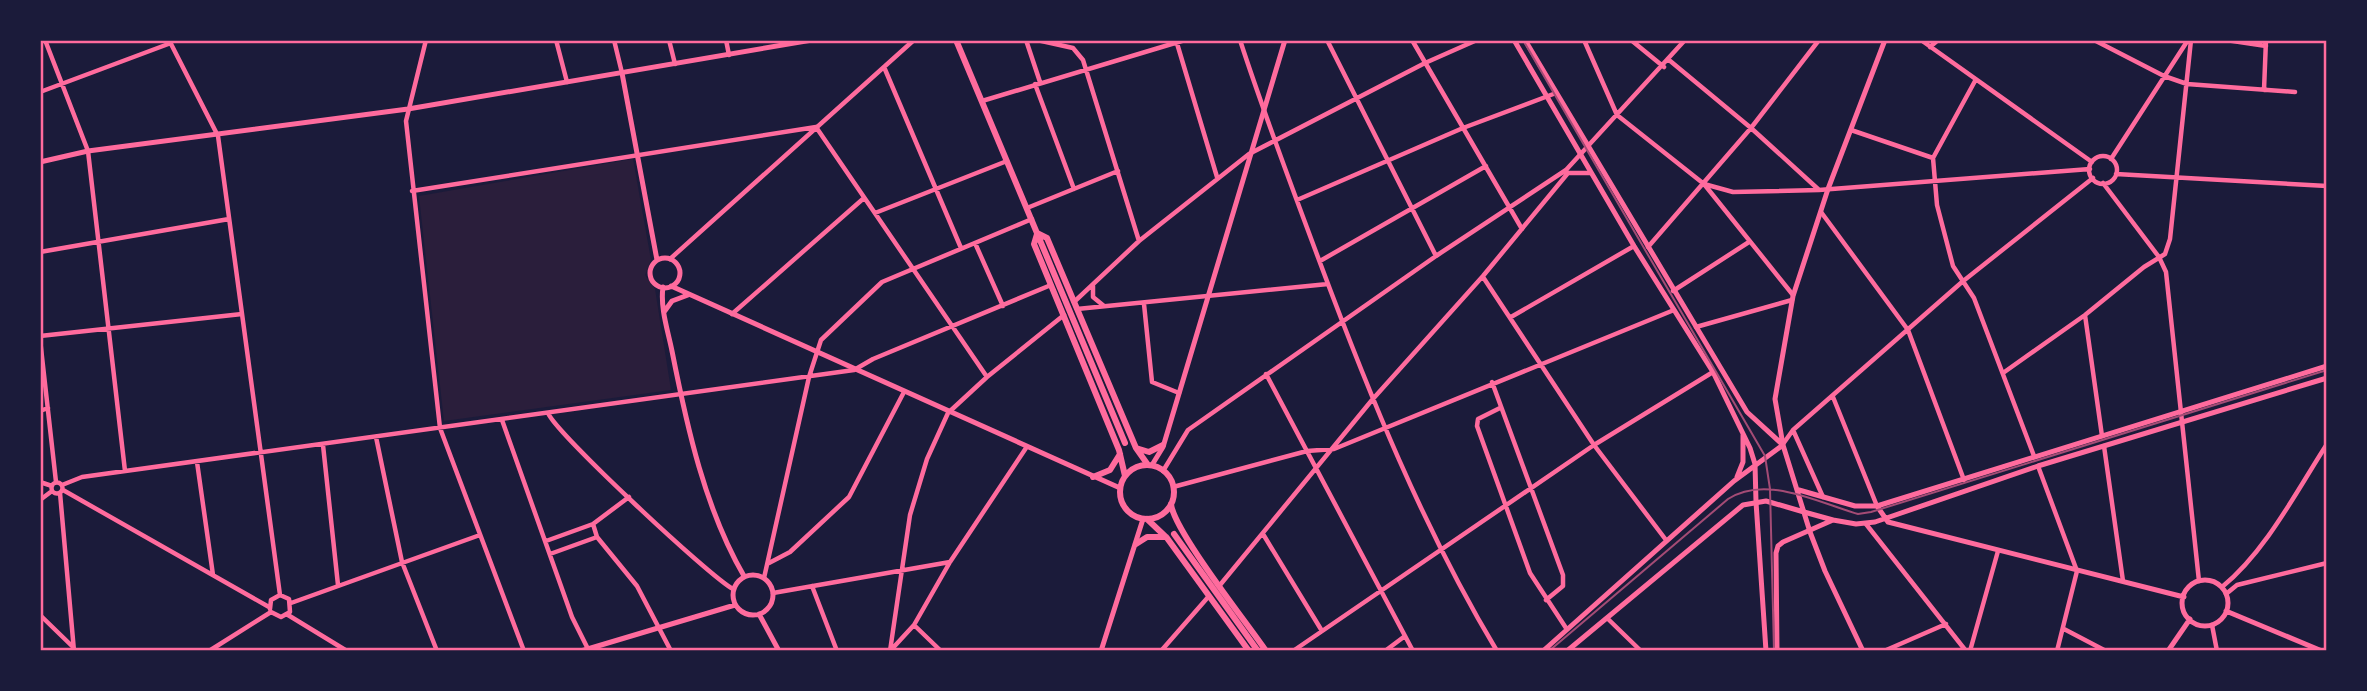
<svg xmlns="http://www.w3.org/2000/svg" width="2367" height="691" viewBox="0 0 2367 691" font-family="'Asap Condensed',sans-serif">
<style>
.green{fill:#2a1e3b}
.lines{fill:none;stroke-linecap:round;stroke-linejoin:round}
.minor{stroke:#ff6b9d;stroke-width:4.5}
.tertiary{stroke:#ff6b9d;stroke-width:5}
.secondary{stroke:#ff6b9d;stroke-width:5}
.primary{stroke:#ff6b9d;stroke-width:6}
.tram{stroke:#a44b75;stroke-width:2}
.neatline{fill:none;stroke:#ff6b9d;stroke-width:2.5}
</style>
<rect width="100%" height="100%" fill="#1b1b3a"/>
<path class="green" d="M 633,159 L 651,260 L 645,275 L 655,289 L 671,390 L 444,421 L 419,196 Z"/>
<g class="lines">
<path class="minor" d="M 45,40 L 88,151 L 125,471
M 169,40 L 218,136 L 280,595
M 426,40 L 406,121 L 440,428 L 524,651
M 556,40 L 567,82
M 614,40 L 622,73
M 669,40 L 675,64
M 726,40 L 729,55
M 1026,40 L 1040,82
M 1037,40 L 1073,48 L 1083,60 L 1139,241
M 1176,40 L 1217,177
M 1240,40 C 1264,114 1292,187 1319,260 C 1369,394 1423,528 1497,651
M 1327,40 L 1436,256
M 1412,40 L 1522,229
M 1584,40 L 1617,115 L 1704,184 L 1793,295
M 1631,40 L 1664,67
M 1921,40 L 2092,162
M 2094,40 L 2164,76 L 2187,84 L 2295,92
M 2226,40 L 2266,46
M 1930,47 L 1938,40
M 1669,60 L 1751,128 L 1818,189
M 884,67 L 961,248
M 1975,81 L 1933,158 L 1937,205 L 1953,266 L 1974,298 L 2034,456
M 1035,84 L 1074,189
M 2264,90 L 2266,40
M 40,92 L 171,43
M 982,101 L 1185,40
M 1851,130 L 1933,158
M2089 170a14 14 0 1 1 28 0a14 14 0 1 1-28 0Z
M 2111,159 L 2188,40
M 2116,174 L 2327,186
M 2103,183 L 2159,257 L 2166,272 L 2199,581
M 1704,184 L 1733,192 L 1819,190 L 2090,169
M 412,191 L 816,127 L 987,377
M 1297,200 L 1463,128 L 1556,93
M 1027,208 L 1118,171
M 1821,212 L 1908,330 L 1964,480
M 875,213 L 1007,161
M 975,243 L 1003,306
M 1648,247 L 1751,128 L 1819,40
M 40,252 L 229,219
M 670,259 L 914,40
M 1320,261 L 1486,166
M 1483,277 L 1594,445 L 1666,540
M 1093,286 L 1093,297 L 1104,306
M 1673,291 L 1749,242
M 1074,302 L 1139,241 L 1249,154 L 1425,63 L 1477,40
M 1144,304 L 1152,382 L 1179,393
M 1077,309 L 1328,284
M 732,314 L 864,198
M 2085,315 L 2102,436
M 1511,317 L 1634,246
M 1696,327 L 1792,300
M 40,336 L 242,314
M 40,339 L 56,482
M 2003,373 L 2085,315 L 2144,267 L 2165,254 L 2170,239 L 2191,40
M 1266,374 L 1413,651
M 1492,382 L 1563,575 L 1563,586 L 1546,600
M 1833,397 L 1877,506
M 1500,408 L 1478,419 L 1477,426 L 1530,573 L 1566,628
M 40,411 L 48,408
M 548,413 C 556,433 710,577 733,589
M 502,420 L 572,617 L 589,651
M 1793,430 L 1823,497
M 376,437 L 402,562 L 437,651
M 1783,444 L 1793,430 L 1962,282 L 2093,178
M 323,445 L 338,585
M 2104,446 L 2123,581
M 197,462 L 213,575
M 2038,466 L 2077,571 L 2057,651
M 1163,471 L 1188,430 L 1436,256 L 1566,170 L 1685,40
M 40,482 L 52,486
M51.5 488a5.5 5.5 0 1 1 11 0a5.5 5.5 0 1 1-11 0Z
M 62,485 L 82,477 L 854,370 L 873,359 L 1051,285
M 1173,487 L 1307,451 L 1334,449 L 1674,310
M 63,490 L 269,607
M 60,493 L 74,651
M 40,500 L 52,491
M 593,524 L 597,537 L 637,586 L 671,651
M 1866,524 L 1966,651
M 1263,534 L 1322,631
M 546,541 L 593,524 L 629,497
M 550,554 L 597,537
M 769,563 L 790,552 L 849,497 L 904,392
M 764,578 L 809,377 L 821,340 L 882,282 L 1032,219
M 1220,585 L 1372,400 L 1483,276 L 1568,173 L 1590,173
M 812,586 L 837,651
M 2222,587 C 2266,551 2296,492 2327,444
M 773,593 L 950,562
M 2226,594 L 2237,585 L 2327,563
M 291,603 L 480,535
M 270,609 L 271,600 L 280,595
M 271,612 L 281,617 L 290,612 L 289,599 L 280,595
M 40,615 L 73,647
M 288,615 L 347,651
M 1607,618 L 1641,651
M 914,625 L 941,651
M 2212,625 L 2217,651
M 2064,629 L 2106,651
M 891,650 L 914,625 L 950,562 L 1026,448
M 209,651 L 271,612
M 890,651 L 910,515 L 927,459 L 948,413 L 987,377 L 1064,315
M 1161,651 L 1209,596
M 1293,651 L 1594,445 L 1713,372
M 1385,651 L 1405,636
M 1884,651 L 1946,624
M 1970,651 L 1998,551"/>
<path class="tertiary" d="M 622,73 L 657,260
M650 273a15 15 0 1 1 30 0a15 15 0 1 1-30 0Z
M 671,286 L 1120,488
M 663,287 C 660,308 668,331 672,351 C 687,427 705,509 744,576
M 664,312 L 672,301 L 688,295
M 1152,465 L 1163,447 L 1285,40
M 1799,490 L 1855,506 L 1877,506 L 2327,366
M 1756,502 L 1766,651
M 1877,506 L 1888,522 L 2184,597
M 1804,512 L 1833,520
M733 595a20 20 0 1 1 40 0a20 20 0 1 1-40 0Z
M2182 603a23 23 0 1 1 46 0a23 23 0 1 1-46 0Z
M 2226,611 L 2322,651
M 759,614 L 779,651
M 581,651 L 735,605
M 1101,651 L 1143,519
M 1777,651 L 1776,553 L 1778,546 L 1783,542 L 1833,520 L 1856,524 L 1875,522 L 2038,466 L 2327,378
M 2168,651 L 2190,619"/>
<path class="secondary" d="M 1514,40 L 1634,246 L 1713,372 L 1750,448 L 1755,464 L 1756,502
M 1525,40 L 1747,412 L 1783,445
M 40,162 L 88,151 L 408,109 L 812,40
M 1737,477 L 1743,462 L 1743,435
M 1543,651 L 1734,481 L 1783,445
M 1567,651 L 1743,505 L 1766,501 L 1804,512
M 1863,651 L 1825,571 L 1810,532 L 1783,445 L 1775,399 L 1793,296 L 1828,189 L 1885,40"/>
<path class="primary" d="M 956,40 L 1125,443
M 1037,233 L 1047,238 L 1136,448 L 1148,465
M 1037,234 L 1034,244 L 1119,450 L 1125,476
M 1136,448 L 1149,452 L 1163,445
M1120 492a27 27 0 1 1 54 0a27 27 0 1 1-54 0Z
M 1093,477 L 1110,470 L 1120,454
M 1171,504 C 1174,531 1247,623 1266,651
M 1147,519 L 1167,538 L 1249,651
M 1174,534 L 1258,651
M 1136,544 L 1147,537 L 1166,537"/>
<path class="tram" d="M 1523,40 L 1765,456 L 1770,489 L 1774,651
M 1549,651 L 1728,499 C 1766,474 1819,503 1858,514 L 1871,512 L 2327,370"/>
</g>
<rect width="2367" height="691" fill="none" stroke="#1b1b3a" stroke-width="84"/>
<rect x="42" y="42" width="2283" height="607" class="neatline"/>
</svg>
